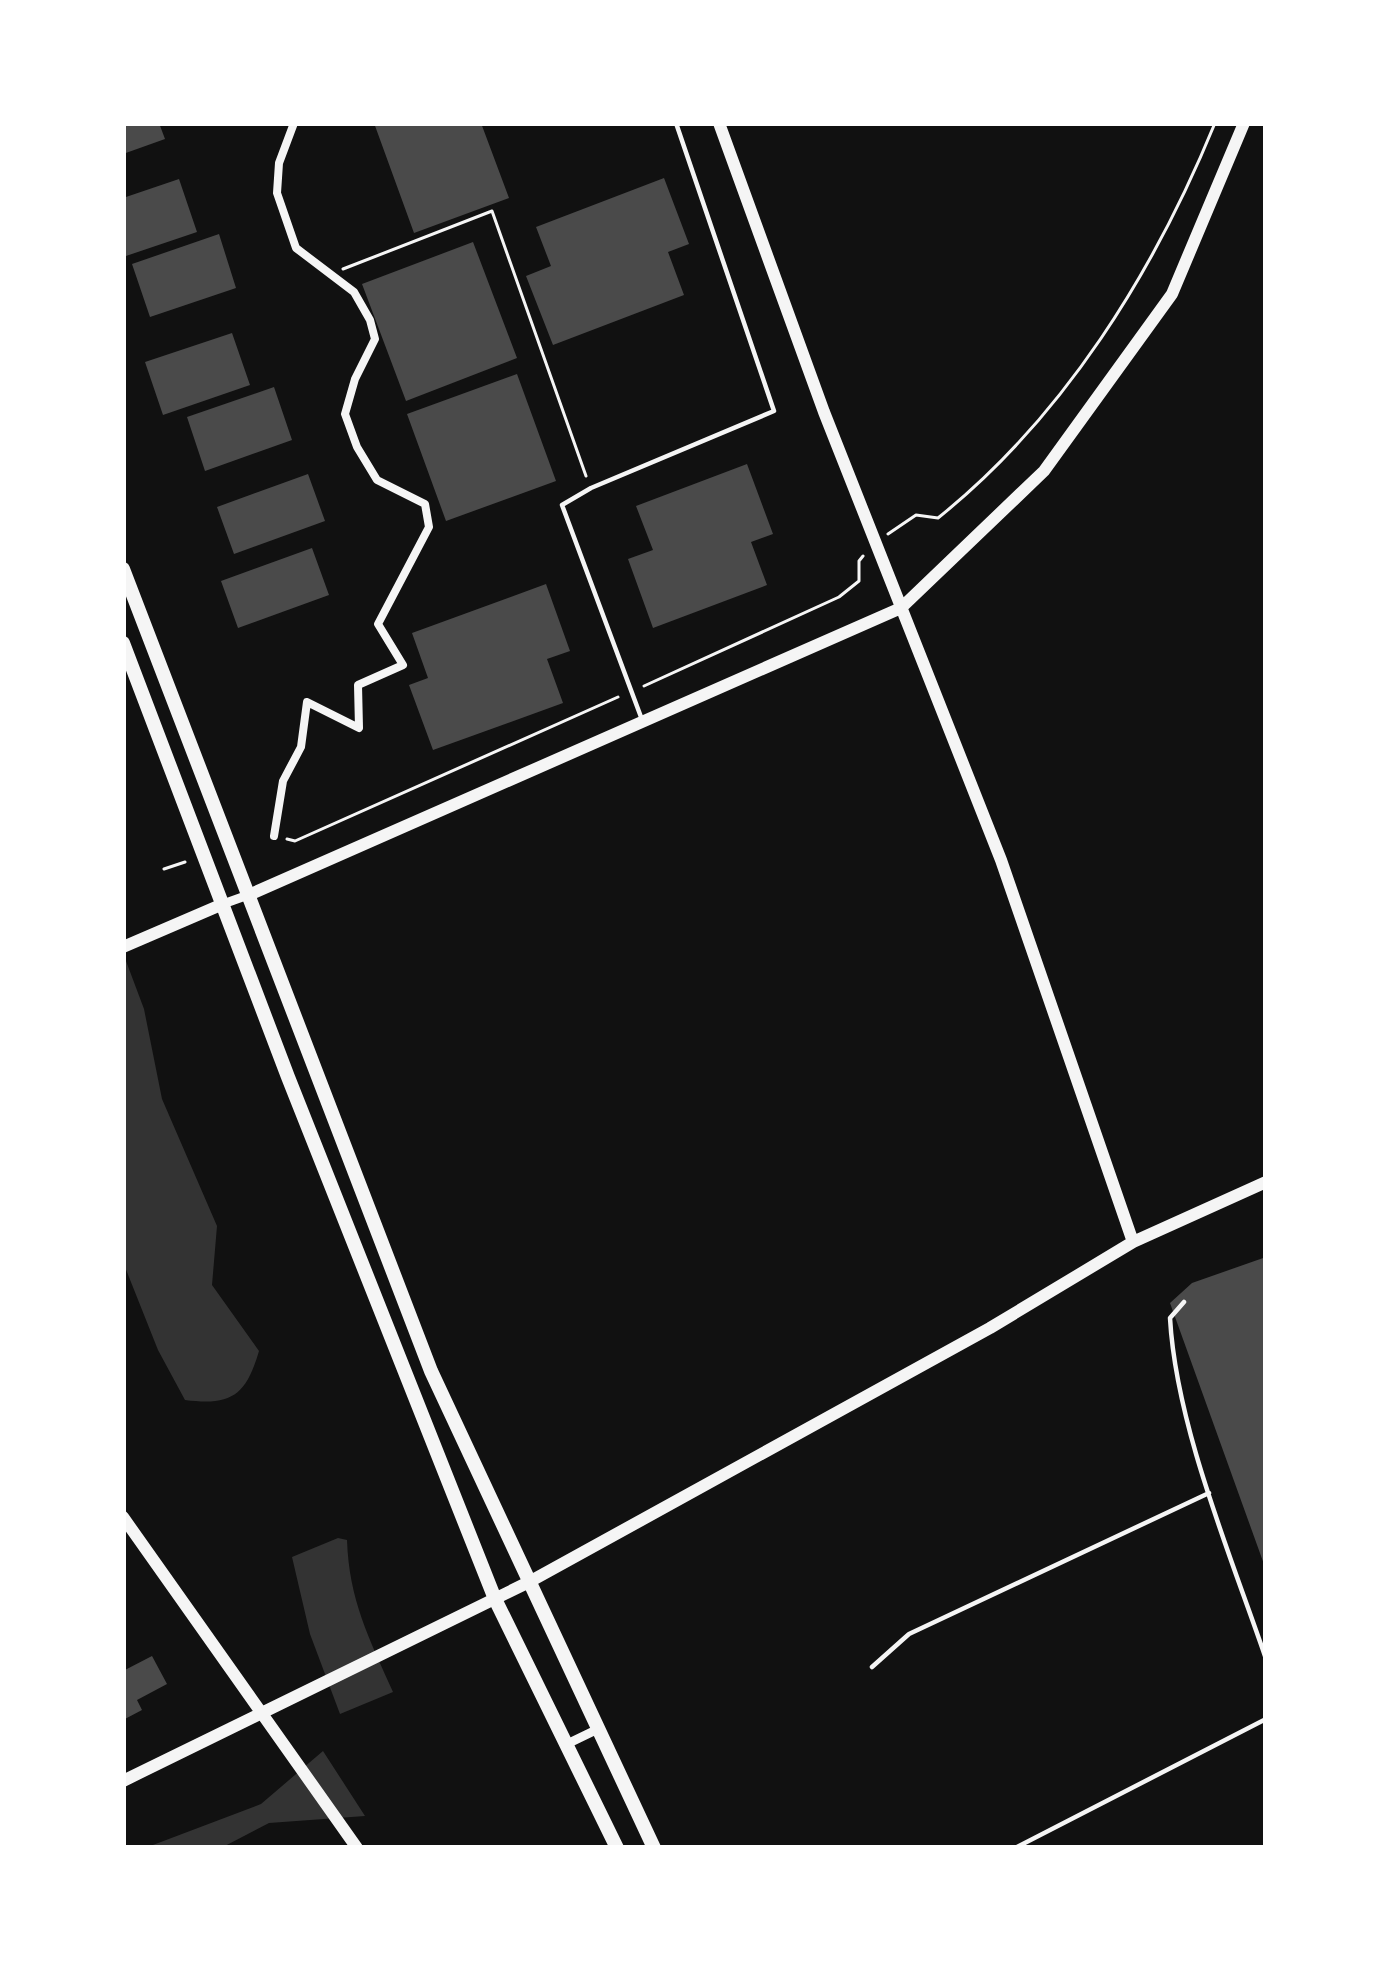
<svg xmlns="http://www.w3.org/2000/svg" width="1389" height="1971" viewBox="0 0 1389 1971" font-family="'Crimson Pro',serif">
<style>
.water{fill:#333}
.building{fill:#4a4a4a}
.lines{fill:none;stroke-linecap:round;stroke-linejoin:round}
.path{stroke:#f5f5f5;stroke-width:3}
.service{stroke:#f5f5f5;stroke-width:4.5}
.pedestrian{stroke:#f5f5f5;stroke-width:8}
.minor{stroke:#f5f5f5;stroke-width:9}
.tertiary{stroke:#f5f5f5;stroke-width:12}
.secondary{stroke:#f5f5f5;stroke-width:14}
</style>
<rect width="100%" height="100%" fill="#111"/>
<path class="water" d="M 123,953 L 144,1009 L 162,1099 L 217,1226 L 212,1285 L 259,1351 C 246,1395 232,1406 185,1400 L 158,1350 L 123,1262 Z
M 338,1538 L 347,1540 C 349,1600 369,1638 393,1692 L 340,1714 L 310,1634 L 292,1557 Z
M 323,1751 L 365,1816 L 269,1823 L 221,1848 L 145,1848 L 261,1804 Z"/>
<path class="building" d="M 123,123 L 159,123 L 165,139 L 123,154 Z
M 374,123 L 481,123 L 509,198 L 414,233 Z
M 664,178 L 689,244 L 668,252 L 684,295 L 553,345 L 526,276 L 551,266 L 536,227 Z
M 179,179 L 197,232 L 123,257 L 123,198 Z
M 219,234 L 236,288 L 150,317 L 132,264 Z
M 473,242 L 517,358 L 406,401 L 362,284 Z
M 232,333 L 250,385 L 163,415 L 145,362 Z
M 517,374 L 556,481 L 446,521 L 407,414 Z
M 274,387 L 292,440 L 205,471 L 187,417 Z
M 747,464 L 773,534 L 751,542 L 767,585 L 653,628 L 628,559 L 653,550 L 636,506 Z
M 308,474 L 325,521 L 234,554 L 217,507 Z
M 312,548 L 329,595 L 238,628 L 221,581 Z
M 546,584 L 570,651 L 547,659 L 563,703 L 433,750 L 409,685 L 428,678 L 412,633 Z
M 1266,1257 L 1266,1567 L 1265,1567 L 1170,1303 L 1192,1283 Z
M 152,1656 L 167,1684 L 137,1700 L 142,1710 L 123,1720 L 123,1671 Z"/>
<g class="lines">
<path class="path" d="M 343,269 L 492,211 L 586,476
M 888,534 L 916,515 L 938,518 C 1064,417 1154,272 1215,123
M 644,686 L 839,597 L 859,581 L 859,561 L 863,556
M 287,839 L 295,841 L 618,697
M 164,869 L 185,862"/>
<path class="service" d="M 641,717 L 562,505 L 591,488 L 774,411 L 676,123
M 1184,1302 L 1170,1318 C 1176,1426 1231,1556 1266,1659
M 872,1667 L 909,1634 L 1209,1493
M 1015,1848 L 1266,1719"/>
<path class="pedestrian" d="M 274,836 L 283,781 L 301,747 L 307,702 L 359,728 L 358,685 L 403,665 L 378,624 L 429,527 L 425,504 L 377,480 L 357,447 L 345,414 L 355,379 L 375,339 L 370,320 L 354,292 L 296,248 L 277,193 L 279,163 L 294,123"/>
<path class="minor" d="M 223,904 L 251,894
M 567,1744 L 598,1729"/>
<path class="tertiary" d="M 719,123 L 824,412 L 1001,860 L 1133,1242
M 251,894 L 901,608 L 1044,471 L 1172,294 L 1244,123
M 123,947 L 223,904
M 123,1517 L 357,1848
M 123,1781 L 529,1582 L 990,1328 L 1133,1242 L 1266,1182"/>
<path class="secondary" d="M 123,569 L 431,1371 L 654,1848
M 123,643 L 288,1077 L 495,1599 L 617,1848"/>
</g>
<rect width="1389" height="1971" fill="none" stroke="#ffffff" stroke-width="252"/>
</svg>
